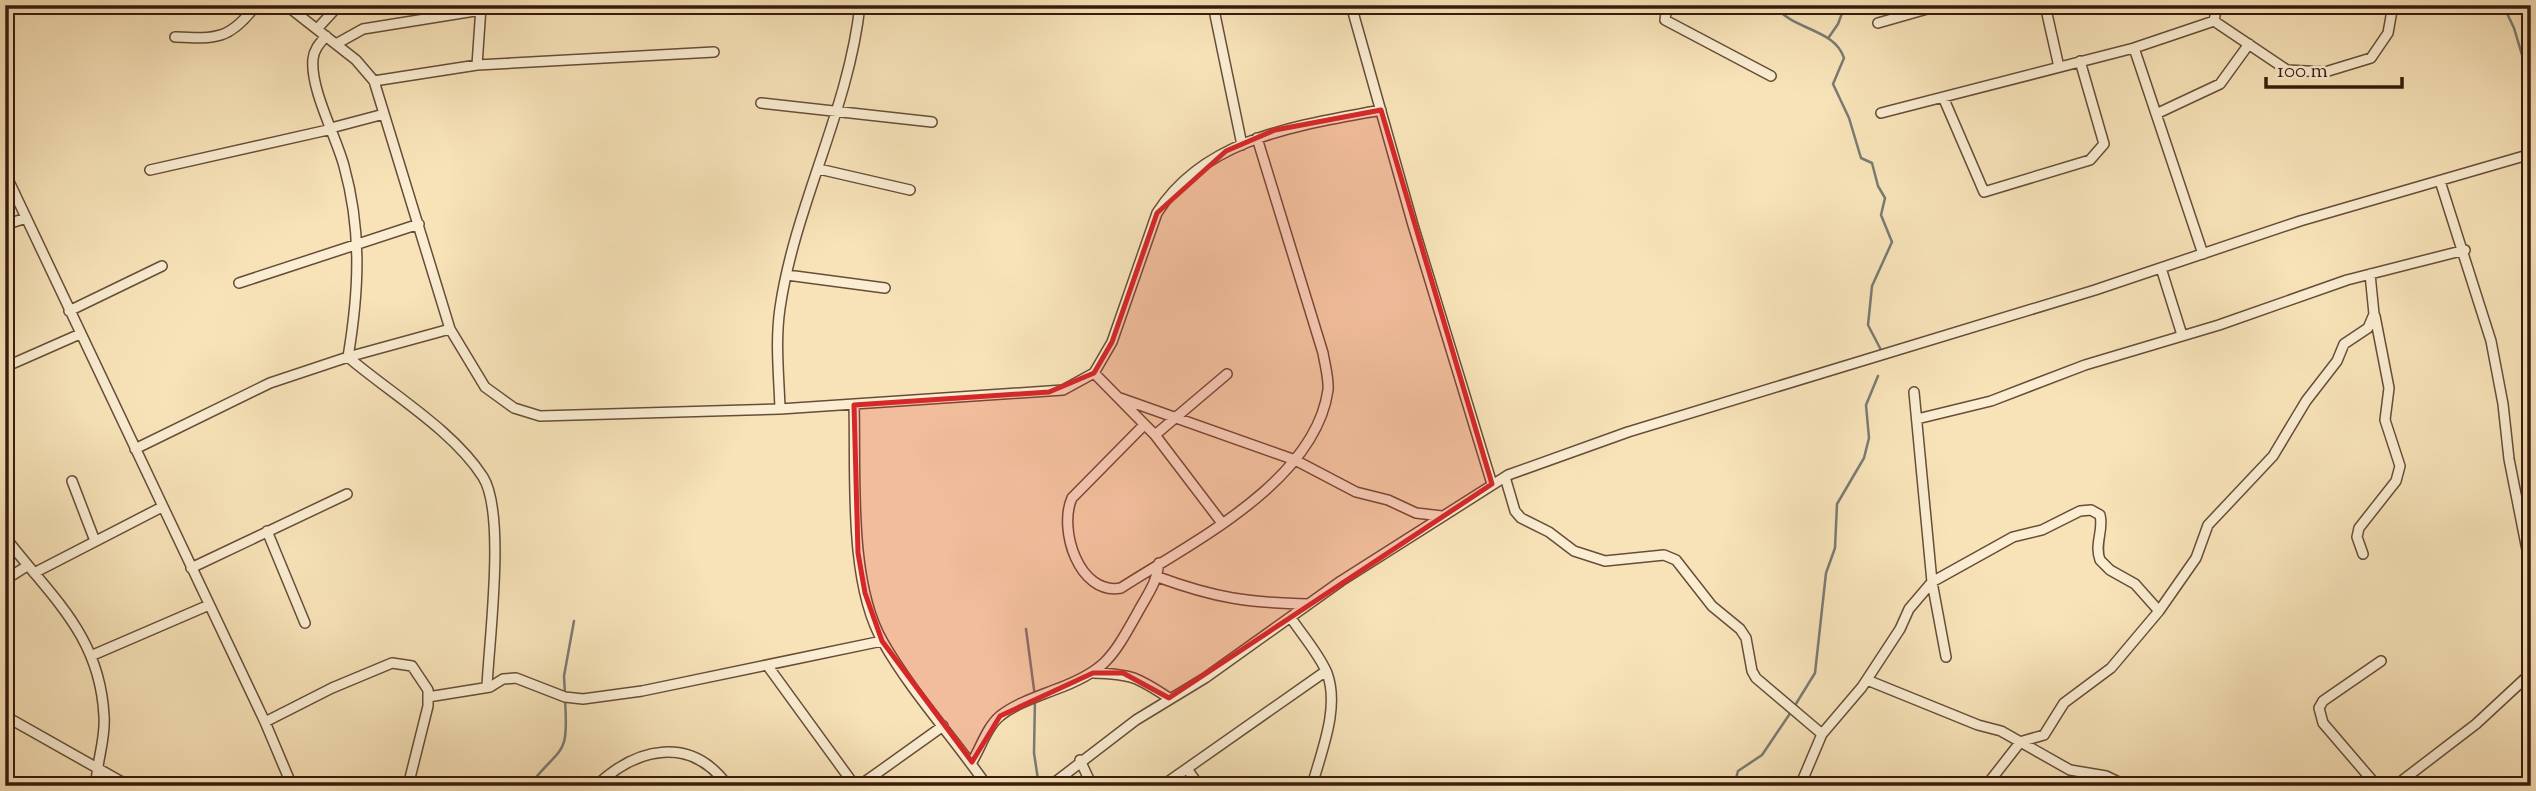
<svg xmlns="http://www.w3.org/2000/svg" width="2536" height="791" viewBox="0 0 2536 791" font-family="'Sorts Mill Goudy',serif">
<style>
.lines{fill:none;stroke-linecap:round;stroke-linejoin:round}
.stream{stroke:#797b75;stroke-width:2.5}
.street-casing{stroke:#674d38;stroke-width:12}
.street{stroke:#faedd2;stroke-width:9}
.marked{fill:#d62828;fill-opacity:0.2;stroke:#d62828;stroke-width:5;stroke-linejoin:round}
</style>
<rect width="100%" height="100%" fill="#f8e3b9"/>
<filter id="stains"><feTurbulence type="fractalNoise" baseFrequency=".00286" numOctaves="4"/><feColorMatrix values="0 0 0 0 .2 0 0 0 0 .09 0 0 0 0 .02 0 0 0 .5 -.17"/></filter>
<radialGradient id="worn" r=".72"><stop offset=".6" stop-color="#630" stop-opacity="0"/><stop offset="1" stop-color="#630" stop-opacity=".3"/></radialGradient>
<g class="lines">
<path class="stream" d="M 1774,5 C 1793,31 1834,28 1844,58 L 1833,84 L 1849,118 L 1861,158 L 1872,163 L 1878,186 L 1885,198 L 1881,215 L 1892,242 L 1872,286 L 1868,325 L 1881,350
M 2503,5 L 2514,28 L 2531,85
M 1829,37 L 1838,24 L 1845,5
M 1026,629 L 1035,697 L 1034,753 L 1039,786
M 565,694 L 564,676 L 574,621
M 1794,707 L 1815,673 L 1826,573 L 1835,548 L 1837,504 L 1864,458 L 1869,438 L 1866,405 L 1878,376
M 529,786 C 561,744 569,760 565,700
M 1734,786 L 1738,771 L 1762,755 L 1791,712"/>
<g class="street-casing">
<path id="street" d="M 286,5 L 356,60 L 374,81 L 450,329 L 485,387 L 514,408 L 540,416 L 780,409 L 1063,390 L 1094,373 L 1112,342 L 1157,213 C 1205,137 1301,125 1381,110
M 1213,5 L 1242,145
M 1351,5 L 1413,225 L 1492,484
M 1667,5 L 1665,20 L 1771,76
M 2045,5 L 2059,67
M 2214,21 L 2287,70 L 2325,72 L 2371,58 L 2388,33 L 2393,5
M 1878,23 L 1941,5
M 317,29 L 339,5
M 326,36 C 320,43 314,49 313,59 C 310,89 336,136 344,166 C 362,231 359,291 348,357 C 390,393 453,430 483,477 C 506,514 489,639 487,687
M 175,37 C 216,39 230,40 256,5
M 336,44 L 363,29 L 481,10
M 2134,48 L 2203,254
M 477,65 L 481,7
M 374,81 L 477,65 L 714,52
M 1943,97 L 1984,192 L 2090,160 L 2104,144 L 2080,61
M 761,103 L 932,122
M 1881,113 L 2134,48 L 2214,21 L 2217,5
M 2156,114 L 2220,84 L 2249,44
M 331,128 L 384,114
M 819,169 L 910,190
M 150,170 L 332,129
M 5,173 L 265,722 L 292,786
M 2440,181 L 2491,341 L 2503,404 L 2509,459 L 2531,570
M 5,225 L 26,218
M 2161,268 L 2182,335
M 787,275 L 885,288
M 239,283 L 419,224
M 69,311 L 162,266
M 5,367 L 80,334
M 1094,373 L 1155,435 L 1222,523
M 1914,392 L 1932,582 L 1946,657
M 1120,398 L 1295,460 L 1356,492 L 1388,500 L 1416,513 L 1442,516
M 854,405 C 856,474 848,582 883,642 C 912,693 954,738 987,786
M 780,409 C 779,376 775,342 780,308 C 795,205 849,109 860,5
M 1917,419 L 1991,401 L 2085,365 L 2219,325 L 2347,280 L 2465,250
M 1144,425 L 1072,498 C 1058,529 1079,596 1121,588 C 1191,543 1315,482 1328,390 C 1329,379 1325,365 1323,353 L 1257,138
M 1155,435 L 1227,374
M 135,449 L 270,383 L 348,357 L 450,329
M 1505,477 L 1515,511 L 1521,518 L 1549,532 L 1574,551 L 1605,561 L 1664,555 L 1676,560 L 1712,606 L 1740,629 L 1746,638 L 1752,671 L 1756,678 L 1822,734
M 72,481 L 95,541
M 267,531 L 305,623
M 5,537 C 51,597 100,635 104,716 C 106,739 96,763 96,786
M 2363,554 L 2357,537 L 2359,528 L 2396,481 L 2400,466 L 2385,420 L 2389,388 L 2375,316
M 191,568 L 347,494
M 34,573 L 162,507
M 1158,577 C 1215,598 1249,603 1309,604
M 5,580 L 27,566
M 1291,618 C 1303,636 1319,654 1327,673 C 1340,708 1321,752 1312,786
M 93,655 L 209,605
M 767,665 L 855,786
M 1093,673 C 1132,674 1137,677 1169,698
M 1867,680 L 1978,725 L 2001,731 L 2070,770 L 2106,776 L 2127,786
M 428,697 L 490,687 L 503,679 L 516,678 L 565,697 L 583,699 L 642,691 L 882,641
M 5,716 L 129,786
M 265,722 L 332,688 L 392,663 L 412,666 L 428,690 L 428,706 L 408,786
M 1080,760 L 1092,786
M 972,762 C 981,747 987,727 1000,716 C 1015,704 1036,697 1054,690 C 1106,671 1112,658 1138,612 C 1147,595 1157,583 1159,563
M 1188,770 L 1199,786
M 596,786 C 637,747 691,735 728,786
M 859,786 L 943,726
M 1050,786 L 1136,720 L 1205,678 L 1341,581 L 1508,475 L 1628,432 L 2095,290 L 2300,221 L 2531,154
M 1162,786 L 1326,671
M 1800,786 L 1822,734 L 1862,687 L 1900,629 L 1909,609 L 1932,582 L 2013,537 L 2042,530 L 2080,511 L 2091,510 L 2100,515 C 2104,530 2094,544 2100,560 L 2110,570 L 2135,584 L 2159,611
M 1986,786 L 2018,745 L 2023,741 L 2044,735 L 2064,703 L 2111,668 L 2159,611 L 2196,558 L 2208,525 L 2273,456 L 2306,401 L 2337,361 L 2344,344 L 2368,328 L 2374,314 L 2370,274
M 2377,786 L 2323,723 L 2319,708 L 2323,701 L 2381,661
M 2395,786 L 2476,724 L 2531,673"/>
</g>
<use href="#street" class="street"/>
</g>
<path class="marked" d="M 1381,110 L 1492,484 L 1169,698 L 1123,673 L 1093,673 L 1000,716 L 972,762 L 882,641 L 865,593 L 858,553 L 854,405 L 1049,392 L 1094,373 L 1112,342 L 1157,213 L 1226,151 L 1275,130 Z"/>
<rect width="2536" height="791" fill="none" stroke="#f8e3b9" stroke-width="28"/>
<rect x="7" y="7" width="2522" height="777" fill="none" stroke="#371b0d" stroke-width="3.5"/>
<rect x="14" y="14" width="2508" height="763" fill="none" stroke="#371b0d" stroke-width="2"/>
<path d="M2266 77v10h136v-10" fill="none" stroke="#371b0d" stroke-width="3.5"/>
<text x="2277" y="77" font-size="21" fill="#371b0d" stroke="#faedd2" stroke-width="5" paint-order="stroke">100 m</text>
<rect width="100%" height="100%" filter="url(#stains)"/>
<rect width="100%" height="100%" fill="url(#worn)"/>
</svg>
